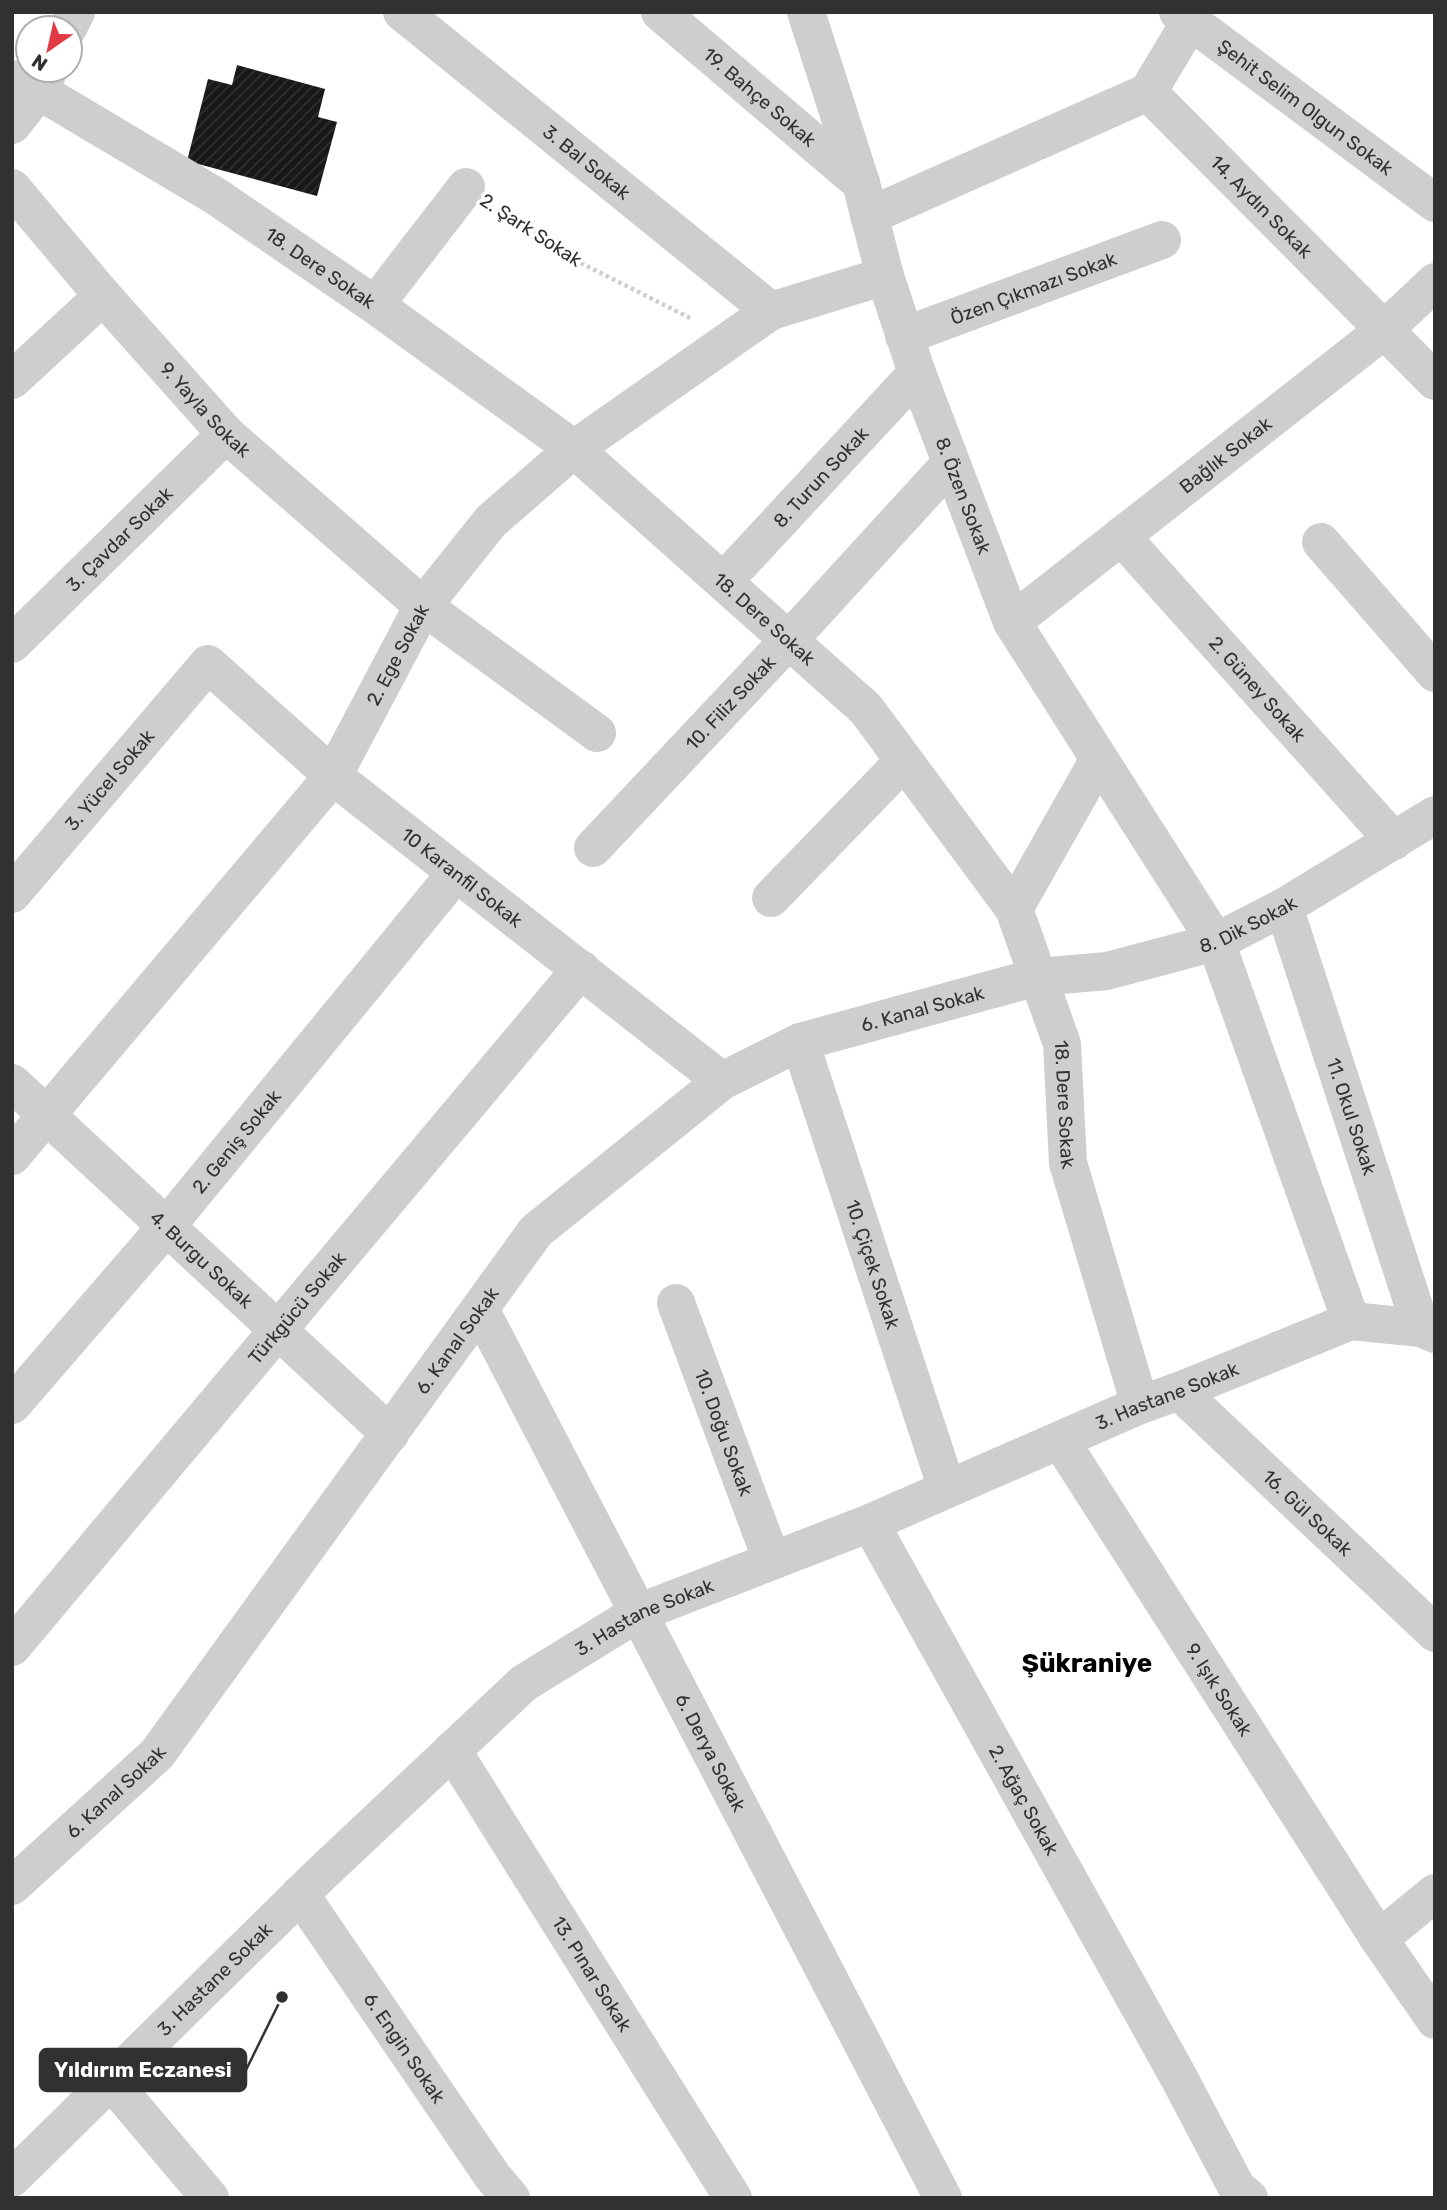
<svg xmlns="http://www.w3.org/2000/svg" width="1447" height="2210" viewBox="0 0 1447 2210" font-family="Rubik,sans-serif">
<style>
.building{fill:url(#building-hatch)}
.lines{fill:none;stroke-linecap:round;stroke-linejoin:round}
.path{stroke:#cecece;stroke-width:4.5;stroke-dasharray:3.5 3.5;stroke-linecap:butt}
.street{stroke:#cecece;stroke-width:38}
.labels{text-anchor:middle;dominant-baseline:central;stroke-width:7;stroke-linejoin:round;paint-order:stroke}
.street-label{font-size:19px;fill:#313131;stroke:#fff}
.district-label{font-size:26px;font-weight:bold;fill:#000;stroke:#fff}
.leader{fill:none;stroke:#313131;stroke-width:2.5}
.callout-dot{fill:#313131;stroke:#fff;stroke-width:2.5}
.callout{fill:#313131;stroke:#313131;stroke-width:2.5}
.callout-label{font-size:21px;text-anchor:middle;font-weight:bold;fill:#fff}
</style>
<defs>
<pattern id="building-hatch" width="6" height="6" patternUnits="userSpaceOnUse" patternTransform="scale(1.75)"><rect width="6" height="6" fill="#181818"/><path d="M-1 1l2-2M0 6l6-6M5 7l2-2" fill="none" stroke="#313131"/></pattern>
</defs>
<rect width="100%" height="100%" fill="#fff"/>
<path class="building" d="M 237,65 L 325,89 L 318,117 L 337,122 L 317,196 L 187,161 L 208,79 L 232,85 Z"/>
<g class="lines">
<path class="path" d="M 499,209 L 575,260 L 692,319"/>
<g class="street">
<path id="s1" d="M 402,12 L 771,311"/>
<path id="s2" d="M 660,12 L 861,183"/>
<path id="s3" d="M 806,12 L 861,183 L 885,276 L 917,373 L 1012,622 L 1216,942 L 1351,1321"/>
<path id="s4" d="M 1178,12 L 1435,203"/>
<path id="s5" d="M 1191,20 L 1148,92 L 1435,381"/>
<path d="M 68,28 L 76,12"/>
<path id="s6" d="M 12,79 L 39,91 L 217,197 L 375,305 L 574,449 L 866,709 L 1014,909 L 1062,1044 L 1068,1163 L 1140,1405"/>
<path d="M 12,125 L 39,91 L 49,70"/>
<path id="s7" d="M 12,188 L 103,296 L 226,434 L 423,606 L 597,733"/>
<path d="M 869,216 L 1148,92"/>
<path d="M 375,305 L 466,187"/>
<path id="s8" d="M 904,336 L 1162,240"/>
<path d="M 12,380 L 103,296"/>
<path id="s9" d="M 1121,536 L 1394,841"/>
<path d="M 1321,542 L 1435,673"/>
<path id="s10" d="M 724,581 L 917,373"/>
<path id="s11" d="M 1012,622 L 1383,331 L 1435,282"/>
<path id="s12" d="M 12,644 L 226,434"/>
<path id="s13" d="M 593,848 L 789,640 L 951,463"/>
<path id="s14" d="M 12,894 L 208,664 L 333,776 L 722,1081"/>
<path d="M 771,898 L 904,761"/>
<path id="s15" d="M 1284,907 L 1421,1328"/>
<path d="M 1014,909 L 1099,759"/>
<path id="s16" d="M 800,1042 L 947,1489"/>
<path id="s17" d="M 12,1083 L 390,1434"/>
<path id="s18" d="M 12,1156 L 333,776 L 423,606 L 491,521 L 574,449 L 771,311 L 885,276"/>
<path id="s19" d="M 676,1303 L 772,1561"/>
<path id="s20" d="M 480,1309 L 943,2198"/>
<path id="s21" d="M 1179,1391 L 1435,1633"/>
<path id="s22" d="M 12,1405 L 166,1227 L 456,873"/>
<path id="s23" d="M 1060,1440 L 1379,1939 L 1435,2020"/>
<path id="s24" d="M 870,1523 L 1178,2076 L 1237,2188 L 1249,2198"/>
<path id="s25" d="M 12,1647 L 581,969"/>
<path id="s26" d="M 452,1750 L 733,2198"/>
<path id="s27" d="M 12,1886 L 157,1754 L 536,1231 L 722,1081 L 800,1042 L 1037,977 L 1107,971 L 1216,942 L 1284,907 L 1435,815"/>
<path id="s28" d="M 300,1894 L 493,2177 L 511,2198"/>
<path d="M 1379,1939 L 1435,1893"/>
<path d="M 111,2081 L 210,2198"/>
<path id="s29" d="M 12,2178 L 321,1874 L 524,1683 L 638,1613 L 870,1523 L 1140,1405 L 1179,1391 L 1351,1321 L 1421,1328 L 1435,1334"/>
</g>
</g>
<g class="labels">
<g class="street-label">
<text stroke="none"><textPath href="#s2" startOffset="131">19. Bahçe Sokak</textPath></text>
<text stroke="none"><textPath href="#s4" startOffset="159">Şehit Selim Olgun Sokak</textPath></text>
<text stroke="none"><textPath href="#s1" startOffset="238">3. Bal Sokak</textPath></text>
<text stroke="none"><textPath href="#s5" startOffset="245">14. Aydın Sokak</textPath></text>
<text transform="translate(531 230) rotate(33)">2. Şark Sokak</text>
<text stroke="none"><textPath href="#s6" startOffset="362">18. Dere Sokak</textPath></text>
<text stroke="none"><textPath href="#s8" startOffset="138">Özen Çıkmazı Sokak</textPath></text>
<text stroke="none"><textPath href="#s7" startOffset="294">9. Yayla Sokak</textPath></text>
<text stroke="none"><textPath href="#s11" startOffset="271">Bağlık Sokak</textPath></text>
<text stroke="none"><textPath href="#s10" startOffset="142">8. Turun Sokak</textPath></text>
<text stroke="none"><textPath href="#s3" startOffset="509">8. Özen Sokak</textPath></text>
<text stroke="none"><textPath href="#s12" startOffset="150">3. Çavdar Sokak</textPath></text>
<text stroke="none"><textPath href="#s6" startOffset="929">18. Dere Sokak</textPath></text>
<text stroke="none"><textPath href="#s18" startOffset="635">2. Ege Sokak</textPath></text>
<text stroke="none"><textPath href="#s9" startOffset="205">2. Güney Sokak</textPath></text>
<text stroke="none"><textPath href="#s13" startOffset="200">10. Filiz Sokak</textPath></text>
<text stroke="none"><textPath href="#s14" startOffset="150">3. Yücel Sokak</textPath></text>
<text stroke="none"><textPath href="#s14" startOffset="634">10 Karanfil Sokak</textPath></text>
<text stroke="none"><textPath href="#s27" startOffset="1633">8. Dik Sokak</textPath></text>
<text stroke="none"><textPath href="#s27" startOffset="1295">6. Kanal Sokak</textPath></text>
<text stroke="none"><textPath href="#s6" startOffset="1517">18. Dere Sokak</textPath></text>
<text stroke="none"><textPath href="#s15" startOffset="220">11. Okul Sokak</textPath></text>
<text stroke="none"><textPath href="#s22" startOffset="346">2. Geniş Sokak</textPath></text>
<text stroke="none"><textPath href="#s17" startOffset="259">4. Burgu Sokak</textPath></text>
<text stroke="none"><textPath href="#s16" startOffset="234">10. Çiçek Sokak</textPath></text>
<text stroke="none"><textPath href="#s25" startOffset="443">Türkgücü Sokak</textPath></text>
<text stroke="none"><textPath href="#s27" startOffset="707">6. Kanal Sokak</textPath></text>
<text stroke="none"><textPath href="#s29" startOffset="1418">3. Hastane Sokak</textPath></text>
<text stroke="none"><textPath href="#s19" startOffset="138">10. Doğu Sokak</textPath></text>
<text stroke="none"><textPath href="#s21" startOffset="177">16. Gül Sokak</textPath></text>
<text stroke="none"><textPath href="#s29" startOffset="850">3. Hastane Sokak</textPath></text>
<text stroke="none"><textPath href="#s23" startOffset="296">9. Işık Sokak</textPath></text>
<text stroke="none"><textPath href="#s20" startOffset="500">6. Derya Sokak</textPath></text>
<text stroke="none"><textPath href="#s27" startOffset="140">6. Kanal Sokak</textPath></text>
<text stroke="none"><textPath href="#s24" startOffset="317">2. Ağaç Sokak</textPath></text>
<text stroke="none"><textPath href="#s26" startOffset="264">13. Pınar Sokak</textPath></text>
<text stroke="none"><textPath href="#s29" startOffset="284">3. Hastane Sokak</textPath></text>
<text stroke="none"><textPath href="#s28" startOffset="186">6. Engin Sokak</textPath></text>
</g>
<g class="district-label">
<text x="1087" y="1663">Şükraniye</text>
</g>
</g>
<path class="leader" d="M282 1997L246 2070"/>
<circle class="callout-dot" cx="282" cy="1997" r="7"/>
<rect class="callout" x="40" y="2049" width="206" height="42" rx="7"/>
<g class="callout-label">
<text x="143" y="2077">Yıldırım Eczanesi</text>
</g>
<rect width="1447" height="2210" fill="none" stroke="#313131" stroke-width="28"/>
<g transform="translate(49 49) rotate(214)"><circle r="33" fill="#ffffff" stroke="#adadad" stroke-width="2"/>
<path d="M0-5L12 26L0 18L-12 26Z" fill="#e03a43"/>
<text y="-10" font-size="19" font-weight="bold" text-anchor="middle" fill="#313131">N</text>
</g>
</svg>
